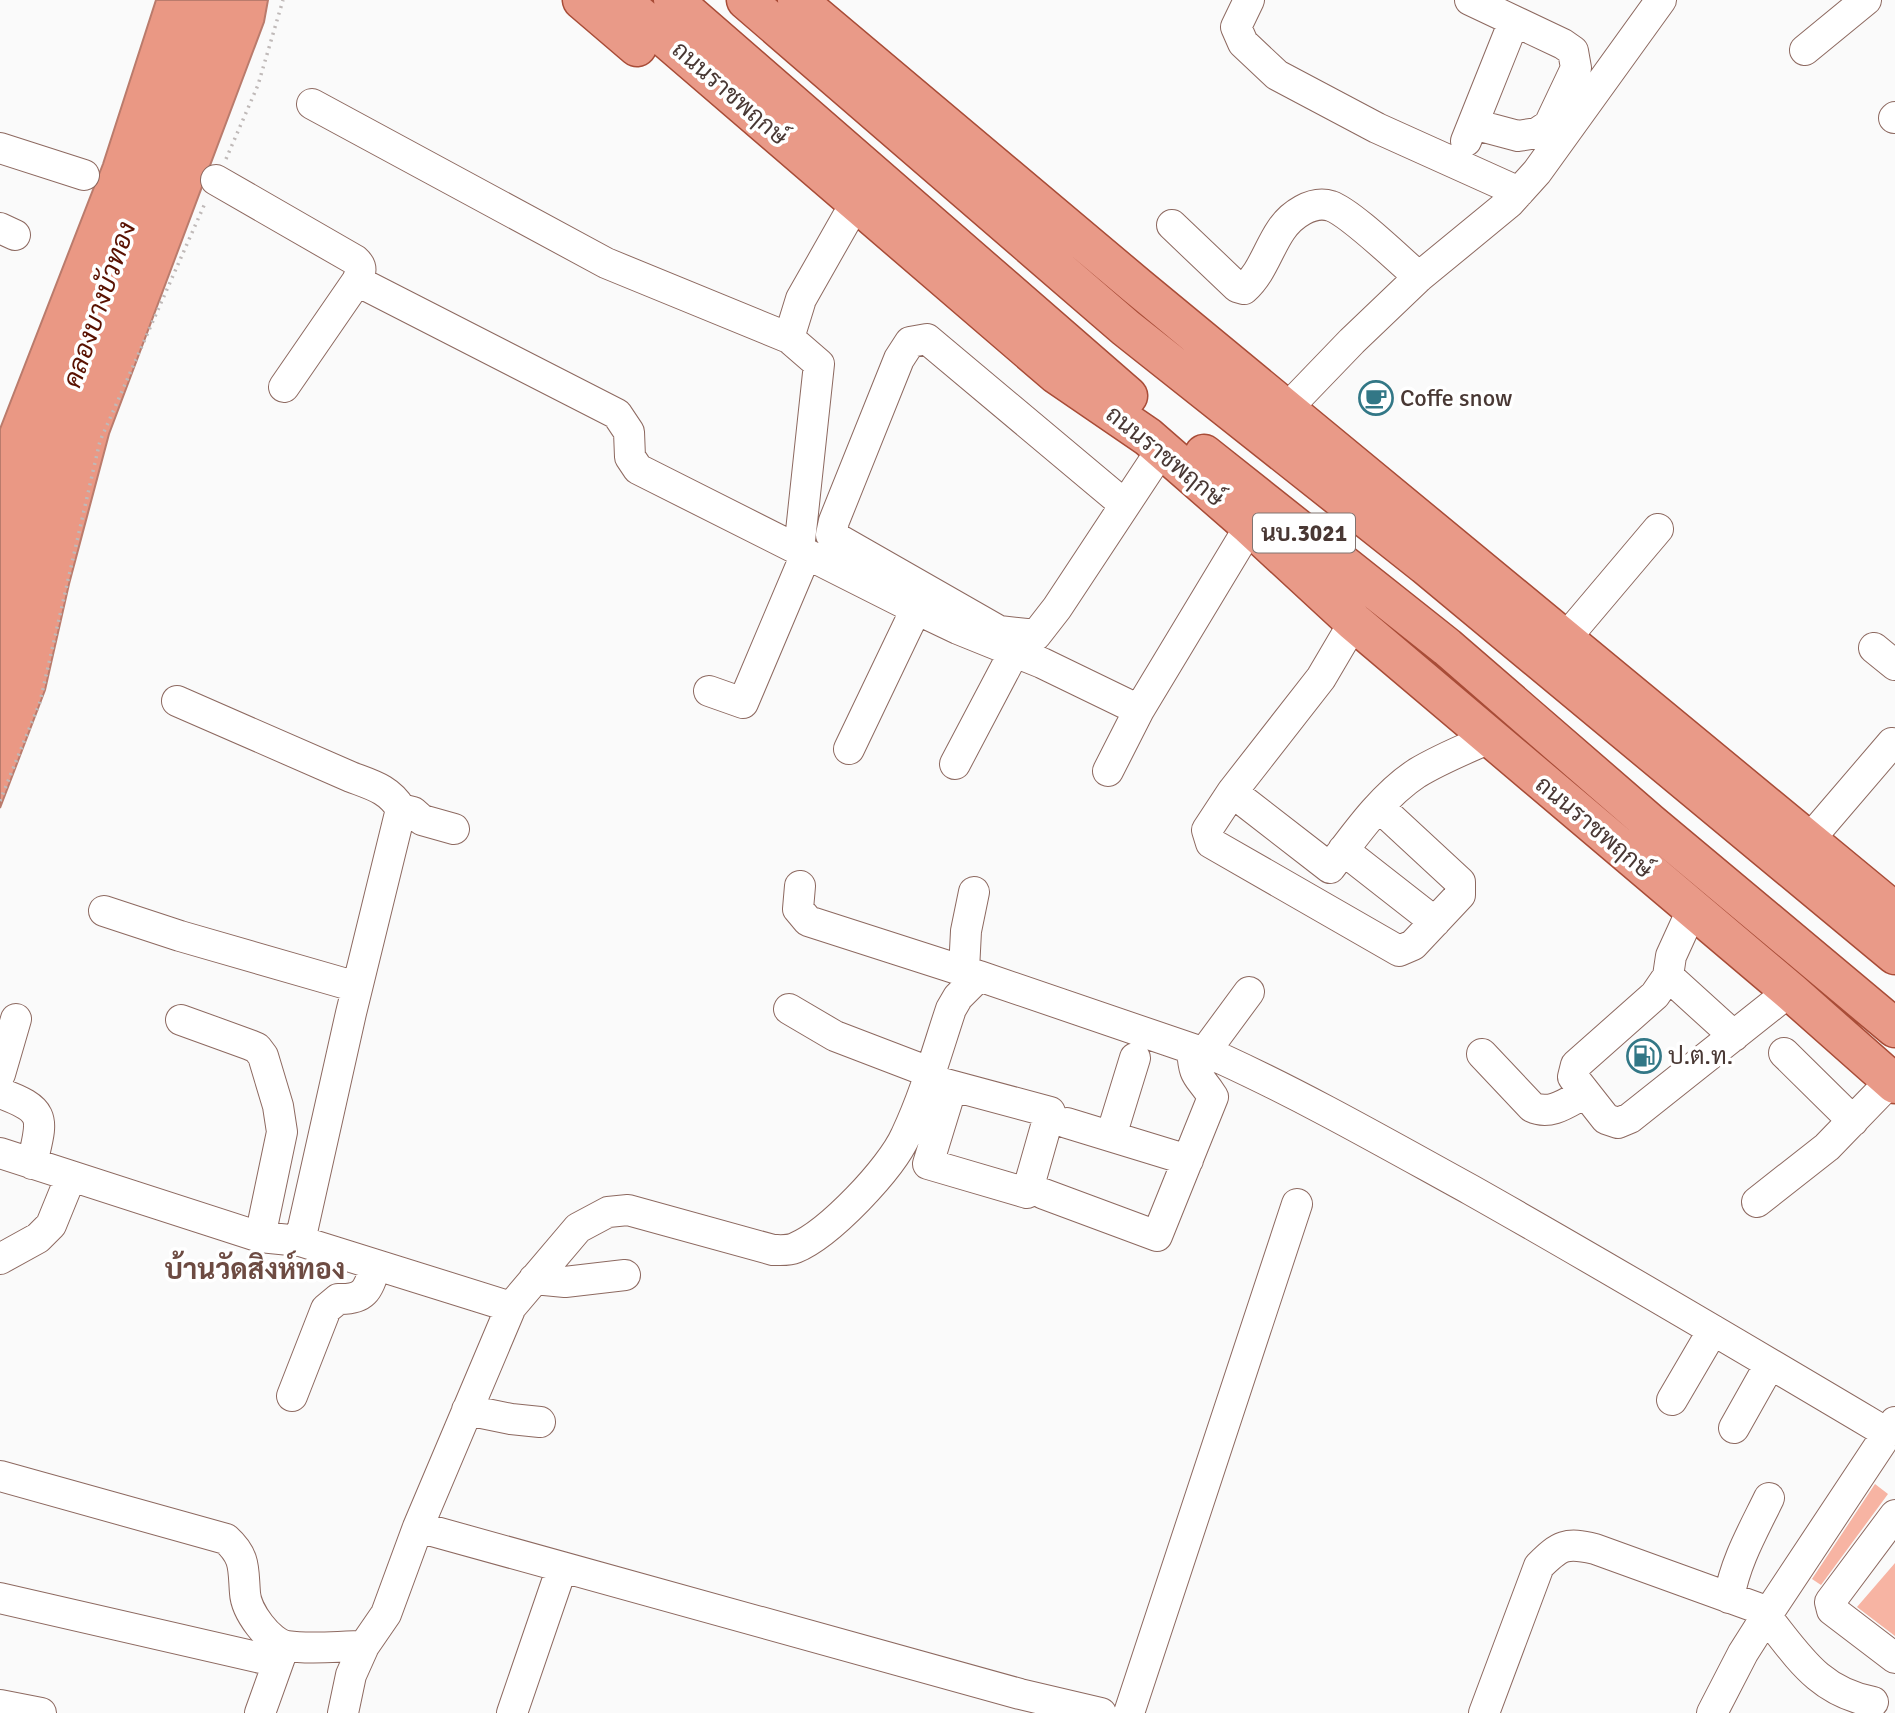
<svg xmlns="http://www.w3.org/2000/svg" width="1895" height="1713" viewBox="0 0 1895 1713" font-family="Signika,Sarabun,sans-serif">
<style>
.water{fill:#ea9884;stroke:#ba7b6c;stroke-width:2}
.building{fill:#f7b4a3}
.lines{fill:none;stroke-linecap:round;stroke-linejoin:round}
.minor-casing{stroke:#8d6960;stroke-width:32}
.major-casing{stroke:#a84c37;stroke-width:41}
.path{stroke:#bfb9b8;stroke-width:3.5;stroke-dasharray:2 5;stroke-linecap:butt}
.minor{stroke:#fff;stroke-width:30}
.major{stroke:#e99a88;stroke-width:38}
.labels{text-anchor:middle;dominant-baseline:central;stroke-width:7;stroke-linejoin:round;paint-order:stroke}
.shield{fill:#fff;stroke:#807471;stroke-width:2}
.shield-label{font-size:23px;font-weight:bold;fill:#493834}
.street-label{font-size:24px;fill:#493834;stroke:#fff}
.poi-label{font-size:24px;fill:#493834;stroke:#fff;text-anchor:start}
.water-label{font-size:26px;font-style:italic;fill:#591101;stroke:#fff}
.quarter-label{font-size:28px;font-weight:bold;fill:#6d4b42;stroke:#fff}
</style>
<rect width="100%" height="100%" fill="#fafafa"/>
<path class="water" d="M 156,0 L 268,0 L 264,22 L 109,434 L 69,584 L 45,690 L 0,808 L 0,429 L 103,164 Z"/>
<path class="building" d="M 1875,1484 L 1888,1494 L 1821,1585 L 1812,1579 Z
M 1895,1563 L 1895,1636 L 1857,1607 Z"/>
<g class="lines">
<g class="minor-casing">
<path id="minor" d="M 1249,0 L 1236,27 L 1243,43 L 1277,75 L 1377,128 L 1519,192
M 1470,0 L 1563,44 L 1573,51 L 1576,68 L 1549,125 L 1537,133 L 1518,136 L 1473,124
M 1805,50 L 1866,0
M 312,104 L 606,263 L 789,338
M 1894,118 L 1895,117
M 1466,141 L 1514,21
M 0,148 L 84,175
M 216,180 L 355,260 C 363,267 361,272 357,281 L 617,414 L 629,432 L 630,457 L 638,469 L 916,609 L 958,629 L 1042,663 L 1139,710 L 1250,526
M 1172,225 L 1237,287 L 1244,289 C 1262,273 1268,249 1281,230 C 1291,215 1312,200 1331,206 C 1351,213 1400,261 1419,277
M 0,228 L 15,235
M 284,387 L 357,281
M 1299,396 L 1352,341 L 1419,277 L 1509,203 L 1537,172 L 1661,0
M 1125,505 L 927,339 L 910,342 L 899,359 L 834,521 L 831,535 L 999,631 L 1036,635 L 1057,608 L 1162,449
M 799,550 L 819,364 L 789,338 L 801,299 L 847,218
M 1354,622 L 1321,678 L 1232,792 L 1330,868 C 1355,835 1382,796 1417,773 C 1440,759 1465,749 1490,738
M 1565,639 L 1658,529
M 1874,648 L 1895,665
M 709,691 L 743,703 L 806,554
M 177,701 L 351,777 C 372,785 389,789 401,809 L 351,1013 L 300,1241
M 849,749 L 916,609
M 955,764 L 1014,652
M 1108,771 L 1139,710
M 1232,792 L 1207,830 L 1211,843 L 1399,951 L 1413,945 L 1460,895 L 1460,882 L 1379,807
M 401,809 L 413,812 L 422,820 L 454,829
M 1808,841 L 1892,743
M 1343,850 L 1435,922
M 800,886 L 798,909 L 808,921 L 979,976
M 1692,910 L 1671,956 L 1668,976 L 1655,995 L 1576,1065 L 1573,1077 L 1606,1119 L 1618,1123 L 1630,1118 L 1790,991
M 104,911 L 180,936 L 357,987
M 964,970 L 966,931 L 974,892
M 1668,976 L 1734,1036
M 789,1009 L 835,1036 L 929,1072
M 181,1020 L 250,1045 L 257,1048 L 263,1056 L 278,1106 L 282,1132 L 260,1237
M 1204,1053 L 1249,992
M 1784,1053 L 1853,1121
M 1482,1054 L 1532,1107 C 1551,1116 1568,1102 1585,1093
M 0,1074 L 16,1019
M 927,1079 L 1050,1112 L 1027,1193 L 928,1164 L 952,1086
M 0,1093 C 49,1111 42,1119 32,1164
M 1067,1123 L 1188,1160
M 1111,1136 L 1135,1058
M 0,1153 L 260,1237 L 300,1241 L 511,1307
M 1044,1194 L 1157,1236 L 1213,1097 C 1198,1073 1194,1080 1192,1049
M 1757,1202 L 1827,1147 L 1891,1081
M 0,1259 L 38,1238 L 51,1225 L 71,1176
M 534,1279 L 565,1282 L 625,1275
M 292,1396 L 326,1309 L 338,1299 C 366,1300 368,1289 376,1265
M 1672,1400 L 1713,1330
M 467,1410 L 511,1419 L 540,1422
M 1734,1428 L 1770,1364
M 0,1476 L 226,1539 C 246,1557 243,1569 245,1593 C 246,1611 269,1643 287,1646 C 311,1650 339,1646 364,1646
M 1895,1515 L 1830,1602 L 1832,1610 L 1895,1658
M 418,1527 L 1020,1694 L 1101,1713
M 0,1598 L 278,1662
M 1729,1598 C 1735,1562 1753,1531 1769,1498
M 1766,1616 C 1799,1657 1818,1691 1873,1702
M 0,1705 L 41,1713
M 260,1713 L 284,1646
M 343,1713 L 351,1675 L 364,1646 L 386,1614 L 418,1527 L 511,1307 L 578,1228 L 608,1212 L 628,1210 L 773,1250 C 780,1250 788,1251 795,1248 C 829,1234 891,1169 906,1135 C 925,1095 937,1051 951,1009 L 958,997 L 979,976 L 1222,1059 C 1307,1098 1389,1145 1471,1190 C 1611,1269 1749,1351 1887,1433
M 512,1713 L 562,1567
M 1129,1713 L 1297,1204
M 1484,1713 L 1539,1566 C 1560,1545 1566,1542 1595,1549 L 1769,1612 L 1895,1422
M 1712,1713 L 1743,1653 L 1769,1612"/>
</g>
<g class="major-casing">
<path id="major" d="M 582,0 L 637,47
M 621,0 L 1056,374 L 1148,437 L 1250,526 L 1354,622 L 1790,991 L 1895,1084
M 673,0 L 1128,396
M 746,0 L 1126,328 L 1425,565 L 1895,955
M 797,0 L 1138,287 L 1895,912
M 1204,454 L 1447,647 L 1650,823 L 1895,1028"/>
</g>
<path class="path" d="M 226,159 L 258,85 L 283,0
M 0,801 L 40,702 L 100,441 L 206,201"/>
<use href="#minor" class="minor"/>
<use href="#major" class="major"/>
</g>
<defs>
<g id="cafe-ring" transform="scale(1.75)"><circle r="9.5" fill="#fff" stroke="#327786" stroke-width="1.5"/><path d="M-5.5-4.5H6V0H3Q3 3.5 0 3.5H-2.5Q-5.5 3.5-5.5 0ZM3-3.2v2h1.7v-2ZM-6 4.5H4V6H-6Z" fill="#327786"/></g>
<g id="fuel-ring" transform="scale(1.75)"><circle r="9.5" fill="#fff" stroke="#327786" stroke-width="1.5"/><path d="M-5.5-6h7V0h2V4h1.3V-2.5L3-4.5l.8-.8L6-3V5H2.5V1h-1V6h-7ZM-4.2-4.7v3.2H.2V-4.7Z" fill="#327786"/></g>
</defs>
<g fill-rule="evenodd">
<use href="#cafe-ring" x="1376" y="398"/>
<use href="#fuel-ring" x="1644" y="1056"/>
</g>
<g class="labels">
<rect class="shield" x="1253" y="513.5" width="102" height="39" rx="5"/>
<g class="shield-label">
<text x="1304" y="533">นบ.3021</text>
</g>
<g class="street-label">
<text transform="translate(730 93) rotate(41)">ถนนราชพฤกษ์</text>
<text transform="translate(1165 456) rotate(39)">ถนนราชพฤกษ์</text>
<text transform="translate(1594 827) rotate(40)">ถนนราชพฤกษ์</text>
</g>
<g class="poi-label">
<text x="1400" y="398">Coffe snow</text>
<text x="1668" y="1056">ป.ต.ท.</text>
</g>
<g class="water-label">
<text transform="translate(100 305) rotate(-71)">คลองบางบัวทอง</text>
</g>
<g class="quarter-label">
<text x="255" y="1270">บ้านวัดสิงห์ทอง</text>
</g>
</g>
</svg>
